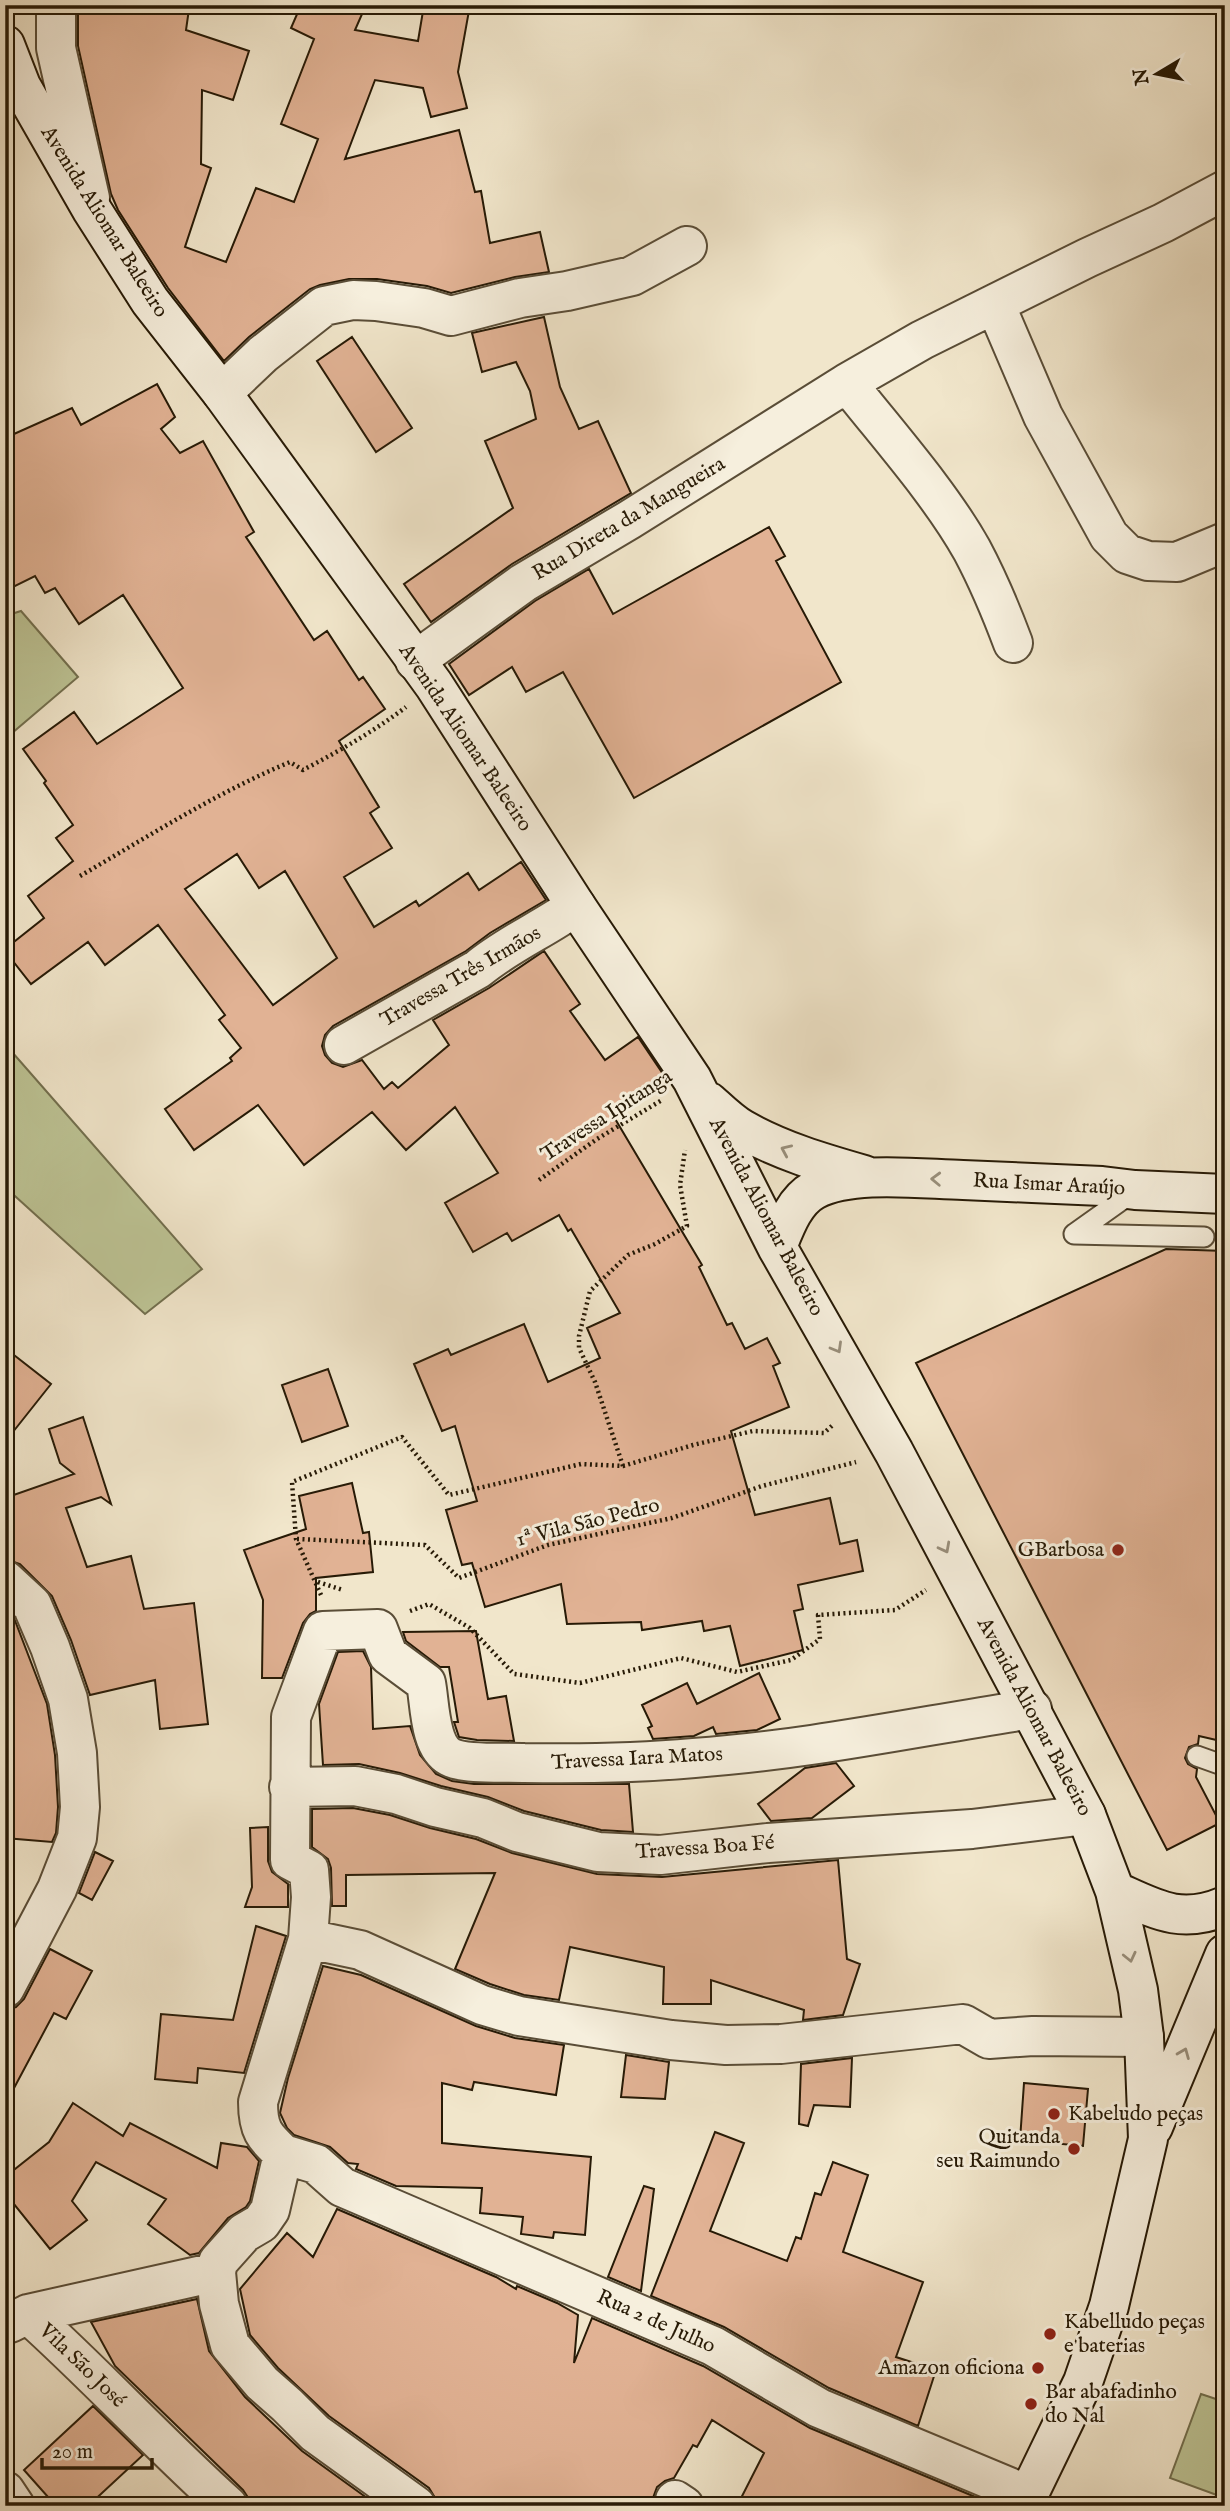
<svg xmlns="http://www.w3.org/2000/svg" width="1230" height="2511" viewBox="0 0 1230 2511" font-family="'IM FELL English',serif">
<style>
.green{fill:#bdc495;stroke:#726f4e;stroke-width:2}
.building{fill:#e1b294;stroke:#271a06;stroke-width:2;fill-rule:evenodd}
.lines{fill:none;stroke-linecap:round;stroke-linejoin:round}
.lane-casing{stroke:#5a4d37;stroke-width:23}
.street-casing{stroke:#5a4d37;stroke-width:42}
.secondary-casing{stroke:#271a06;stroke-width:42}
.path{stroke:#271a06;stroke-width:4.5;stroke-dasharray:2 3.5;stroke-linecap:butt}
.lane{stroke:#f6efdd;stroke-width:19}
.street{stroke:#f6efdd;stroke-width:38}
.secondary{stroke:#f6efdd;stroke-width:38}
.oneway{stroke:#998f7c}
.poi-dot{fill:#8f2418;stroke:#f6efdd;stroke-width:2.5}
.labels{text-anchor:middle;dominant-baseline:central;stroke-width:6;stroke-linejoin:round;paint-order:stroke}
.street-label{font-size:21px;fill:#271a06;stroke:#f6efdd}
.poi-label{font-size:21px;fill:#271a06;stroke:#f6efdd;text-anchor:end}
</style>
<rect width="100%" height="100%" fill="#f1e6cb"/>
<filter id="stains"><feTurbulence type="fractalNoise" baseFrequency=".00286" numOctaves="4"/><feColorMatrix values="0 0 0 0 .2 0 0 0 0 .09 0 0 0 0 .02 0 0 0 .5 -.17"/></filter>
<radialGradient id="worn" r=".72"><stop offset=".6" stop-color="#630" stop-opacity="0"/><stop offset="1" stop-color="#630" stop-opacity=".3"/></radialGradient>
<path class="green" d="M 21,611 L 78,677 L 5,739 L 5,616 Z
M 5,1044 L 202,1269 L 145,1314 L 5,1187 Z
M 1201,2394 L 1225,2402 L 1225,2498 L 1170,2478 Z"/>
<path class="building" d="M 78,5 L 166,5 L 189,9 L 186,30 L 249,51 L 233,100 L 202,90 L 201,164 L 211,168 L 185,247 L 226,262 L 256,188 L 294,202 L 318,139 L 281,124 L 314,39 L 291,28 L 301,5 L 366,5 L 355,30 L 418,41 L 424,5 L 470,5 L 458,72 L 467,108 L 431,117 L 423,88 L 375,80 L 345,159 L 459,130 L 475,192 L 481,191 L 490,243 L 540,232 L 549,272 L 515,277 L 451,293 L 427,286 L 377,279 L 349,279 L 320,285 L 310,289 L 249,337 L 224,361 L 168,288 L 118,210 L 111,194 L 78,46 Z
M 544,317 L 560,387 L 579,429 L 598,421 L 631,493 L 512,564 L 431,622 L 404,584 L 513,508 L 485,441 L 536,419 L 530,391 L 516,362 L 482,372 L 472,333 Z
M 352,337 L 412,428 L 376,452 L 317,361 Z
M 157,384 L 175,417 L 161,429 L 180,453 L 203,441 L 254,532 L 246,537 L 314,640 L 327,631 L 359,680 L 363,677 L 385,709 L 339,741 L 379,807 L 370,813 L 392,848 L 344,877 L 374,927 L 416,901 L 419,906 L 468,873 L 479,890 L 521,862 L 546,900 L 490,933 L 466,951 L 333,1026 L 325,1035 L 322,1046 L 325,1055 L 332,1063 L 343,1067 L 362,1060 L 384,1089 L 392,1082 L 398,1088 L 449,1045 L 433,1020 L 489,988 L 544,951 L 580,1004 L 570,1011 L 605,1060 L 638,1037 L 667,1080 L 614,1117 L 702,1265 L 699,1267 L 727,1325 L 732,1323 L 745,1349 L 767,1338 L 780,1363 L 773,1366 L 789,1407 L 731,1431 L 755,1515 L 830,1498 L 840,1544 L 857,1540 L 863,1571 L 798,1585 L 803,1609 L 794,1611 L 803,1650 L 740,1666 L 730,1626 L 704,1631 L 702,1621 L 642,1630 L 641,1622 L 567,1624 L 561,1584 L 485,1607 L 472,1563 L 462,1565 L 446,1510 L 477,1501 L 455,1426 L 442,1431 L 414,1364 L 448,1349 L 451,1355 L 524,1324 L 548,1382 L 600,1358 L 587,1328 L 620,1313 L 571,1229 L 568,1231 L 559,1215 L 512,1241 L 507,1233 L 473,1252 L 445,1203 L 498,1173 L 455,1107 L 406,1150 L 372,1112 L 304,1165 L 258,1105 L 194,1150 L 165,1109 L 232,1061 L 230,1058 L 241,1048 L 219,1020 L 225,1015 L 158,925 L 105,965 L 88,942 L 31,984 L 5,951 L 5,949 L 44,918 L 28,896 L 73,861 L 56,838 L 73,825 L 44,783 L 46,781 L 23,749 L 74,712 L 97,744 L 183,688 L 123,595 L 79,624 L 55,588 L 45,593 L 35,576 L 5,591 L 5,438 L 72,408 L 81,425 ZM 237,854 L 259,888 L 285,871 L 337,958 L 273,1005 L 185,889 Z
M 769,527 L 785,556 L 776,561 L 841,682 L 634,798 L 563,672 L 526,692 L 512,667 L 469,695 L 449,664 L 535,601 L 589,569 L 613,614 Z
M 1166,1249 L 1225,1251 L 1225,1742 L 1199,1736 L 1198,1744 L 1189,1747 L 1185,1758 L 1188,1764 L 1197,1769 L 1196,1777 L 1220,1823 L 1167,1850 L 916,1363 Z
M 5,1348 L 51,1384 L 5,1442 Z
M 328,1369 L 348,1426 L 302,1442 L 282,1385 Z
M 83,1417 L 111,1504 L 101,1497 L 66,1508 L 87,1567 L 131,1556 L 144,1609 L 194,1603 L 208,1724 L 160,1729 L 155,1680 L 90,1695 L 71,1640 L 52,1596 L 20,1564 L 5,1559 L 5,1498 L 74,1474 L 60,1463 L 49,1429 Z
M 352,1483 L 363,1533 L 369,1532 L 373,1572 L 316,1578 L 316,1611 L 310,1614 L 303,1623 L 282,1678 L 262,1678 L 263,1600 L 244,1550 L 306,1529 L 299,1496 Z
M 5,1610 L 14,1618 L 47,1704 L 55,1755 L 58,1807 L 56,1833 L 52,1842 L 5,1838 L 5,1782 L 11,1783 L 14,1703 L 5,1705 Z
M 476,1631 L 488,1699 L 506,1696 L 514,1741 L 477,1740 L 459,1737 L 454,1722 L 458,1722 L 449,1667 L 440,1667 L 406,1641 L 403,1632 Z
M 363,1651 L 371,1667 L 373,1729 L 410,1726 L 420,1755 L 436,1774 L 452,1781 L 474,1784 L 629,1784 L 633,1832 L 601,1830 L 524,1811 L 488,1797 L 441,1786 L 400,1773 L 359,1764 L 323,1765 L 319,1704 L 338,1652 Z
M 759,1673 L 780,1719 L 757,1730 L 716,1734 L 713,1727 L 694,1736 L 653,1739 L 648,1728 L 652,1726 L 642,1705 L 687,1683 L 697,1704 Z
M 836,1763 L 854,1786 L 812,1818 L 771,1821 L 758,1804 L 805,1768 Z
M 353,1808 L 390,1815 L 430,1828 L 476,1839 L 512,1853 L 597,1874 L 662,1877 L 838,1860 L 847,1959 L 860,1964 L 843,2015 L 803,2020 L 804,2010 L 711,1980 L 711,2004 L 663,2004 L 664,1967 L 570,1947 L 559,2000 L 524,1995 L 490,1984 L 455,1969 L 495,1873 L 346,1875 L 346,1906 L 332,1906 L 331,1868 L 328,1859 L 312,1847 L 312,1809 Z
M 268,1827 L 268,1861 L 272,1872 L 288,1884 L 288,1907 L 245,1907 L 252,1887 L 250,1828 Z
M 95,1852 L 113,1861 L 92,1900 L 79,1893 Z
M 256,1926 L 286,1936 L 244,2073 L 198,2068 L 197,2083 L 155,2079 L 161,2014 L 233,2020 Z
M 50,1949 L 92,1971 L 66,2019 L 54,2013 L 5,2105 L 5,2010 L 16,2007 L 24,1999 Z
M 323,1966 L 361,1975 L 476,2026 L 515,2038 L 564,2045 L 556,2095 L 474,2082 L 472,2090 L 442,2083 L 442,2143 L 591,2157 L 585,2235 L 554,2232 L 553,2238 L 521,2234 L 523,2217 L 480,2213 L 482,2188 L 396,2186 L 356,2169 L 358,2164 L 348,2163 L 330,2147 L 294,2135 L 287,2128 L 280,2113 L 288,2078 Z
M 626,2055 L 669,2062 L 665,2099 L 621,2097 Z
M 852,2058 L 850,2107 L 814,2105 L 808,2126 L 799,2124 L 801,2064 Z
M 1024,2083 L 1088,2089 L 1083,2146 L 1020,2140 Z
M 73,2103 L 123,2136 L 130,2123 L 217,2168 L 221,2143 L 247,2147 L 259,2161 L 250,2201 L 246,2207 L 228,2218 L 199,2253 L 190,2255 L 148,2224 L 166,2199 L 96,2162 L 72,2201 L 87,2220 L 50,2249 L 5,2193 L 5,2177 L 49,2142 Z
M 715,2132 L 744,2143 L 710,2231 L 787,2261 L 796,2237 L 801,2239 L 815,2193 L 821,2195 L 833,2162 L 868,2175 L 843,2252 L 923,2282 L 896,2357 L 936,2370 L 918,2426 L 829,2388 L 724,2327 L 651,2296 Z
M 644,2186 L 654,2189 L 641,2291 L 608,2277 Z
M 337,2209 L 496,2277 L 516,2289 L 517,2286 L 557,2303 L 578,2315 L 574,2363 L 592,2318 L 703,2366 L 810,2428 L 997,2506 L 737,2506 L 764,2453 L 712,2420 L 697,2447 L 693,2445 L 674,2478 L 665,2481 L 657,2487 L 653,2498 L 655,2506 L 440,2506 L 429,2488 L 329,2416 L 278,2368 L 250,2335 L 240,2289 L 287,2233 L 313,2257 Z
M 197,2299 L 209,2351 L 245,2397 L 302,2451 L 378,2506 L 249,2506 L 249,2499 L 243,2490 L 115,2366 L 91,2322 Z
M 93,2406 L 143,2455 L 88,2506 L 56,2506 L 24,2470 Z"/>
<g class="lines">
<g class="lane-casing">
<path id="lane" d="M 1074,1234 L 1204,1237
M 1074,1234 L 1133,1192
M 1197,1756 L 1225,1766"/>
</g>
<g class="street-casing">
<path id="street" d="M 56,5 L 56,48 L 90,198
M 995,304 L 1043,416 L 1109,536 L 1127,554 L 1148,561 L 1177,562 L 1225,542
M 847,383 C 888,435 940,493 972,550 C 988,580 1001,611 1013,643
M 222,393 L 263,354 L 324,306 L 353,300 L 376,301 L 424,308 L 451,316 L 520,298 L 567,291 L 632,276 L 687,246
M 415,661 L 523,583 L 629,520 L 847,383 L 922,340 L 1087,258 L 1163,223 L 1225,190
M 344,1045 L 478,969 C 508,944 544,929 576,906
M 5,1580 L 32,1605 L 50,1647 L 68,1699 L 77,1753 L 80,1807 L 77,1838 L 57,1889 L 5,1988
M 289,1787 L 355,1786 L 396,1794 L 435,1807 L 483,1818 L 517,1832 L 598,1852 L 660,1855 L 768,1843 L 972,1829 L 1086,1815
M 308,1939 L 360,1950 L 482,2005 L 519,2016 L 671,2040 L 726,2045 L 781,2044 L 963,2024 L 989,2039 L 1033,2036 L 1144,2037
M 283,2154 L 316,2164 L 342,2187 L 713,2346 L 819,2408 L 1028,2495
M 28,2314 C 97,2376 159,2444 228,2506
M 10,2323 L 28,2314 L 216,2272
M 5,2491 L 15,2506
M 675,2500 L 684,2506
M 416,2506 L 315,2433 L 287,2405 L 262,2383 L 230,2345 L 219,2304 L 216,2272 L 218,2262 L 244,2233 L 261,2223 L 270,2210 L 283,2154 C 264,2136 258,2130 258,2102 L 308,1939 L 311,1897 L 309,1870 L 290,1860 L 291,1717 L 323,1631 L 378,1629 L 388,1655 L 426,1683 C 430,1703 429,1746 450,1757 C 465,1765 506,1762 524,1763 C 581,1764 638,1763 694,1758 C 807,1750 920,1726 1032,1709"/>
</g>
<g class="secondary-casing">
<path id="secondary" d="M 5,45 L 21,86 L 92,210 L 150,301 L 222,393 L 434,685 L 576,906 L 692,1079 L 777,1247 L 894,1452 L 1086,1815 L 1115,1891 L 1138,1990 L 1144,2037 L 1148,2139 L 1109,2306 L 1083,2382 L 1023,2506
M 709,1102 C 719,1111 730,1122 742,1129 C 781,1151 822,1163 864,1175
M 777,1247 C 785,1227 794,1201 814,1190 C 852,1170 921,1179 963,1180 C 1009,1182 1056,1184 1102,1186 L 1135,1190 L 1225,1194
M 1115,1891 C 1155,1909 1180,1925 1225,1906
M 1153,2127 L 1225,1954"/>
</g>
<path class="path" d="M 80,876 C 149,836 216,793 290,762 L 303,770 C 339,751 373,732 406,707
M 539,1180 L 597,1139 L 662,1100
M 623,1466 L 595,1382 L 579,1348 L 579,1336 L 590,1291 L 628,1255 L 655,1244 L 687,1226 L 680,1185 L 685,1150
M 297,1539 L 425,1545 L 459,1578 L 548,1545 L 672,1518 L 762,1486 L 856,1462
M 318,1582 L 343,1590
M 321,1595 L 296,1539 L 292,1482 L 402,1437 L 449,1495 L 581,1464 L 623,1466 L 693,1445 L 753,1431 L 824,1433 L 834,1424
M 410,1611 L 429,1604 L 470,1628 L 514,1674 L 580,1683 L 681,1658 L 737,1672 L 791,1660 L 820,1639 L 818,1615 L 895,1610 L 926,1590"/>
<use href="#lane" class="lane"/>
<use href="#street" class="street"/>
<use href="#secondary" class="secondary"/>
</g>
<defs><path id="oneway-chevron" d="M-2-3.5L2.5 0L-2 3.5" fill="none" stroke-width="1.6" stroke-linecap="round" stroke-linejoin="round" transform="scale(1.75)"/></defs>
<g class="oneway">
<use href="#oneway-chevron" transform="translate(786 1150) rotate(-156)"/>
<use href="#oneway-chevron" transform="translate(936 1179) rotate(-178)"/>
<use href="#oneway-chevron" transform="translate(837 1348) rotate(60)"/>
<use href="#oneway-chevron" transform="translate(945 1548) rotate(62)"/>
<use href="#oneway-chevron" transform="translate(1130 1957) rotate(77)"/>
<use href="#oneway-chevron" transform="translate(1184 2053) rotate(-68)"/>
</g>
<g class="poi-dot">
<circle cx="1118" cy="1550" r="7"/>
<circle cx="1054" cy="2114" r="7"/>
<circle cx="1074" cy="2149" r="7"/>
<circle cx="1050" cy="2334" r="7"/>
<circle cx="1038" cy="2368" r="7"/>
<circle cx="1031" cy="2404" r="7"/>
</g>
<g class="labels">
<g class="street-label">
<text transform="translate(104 222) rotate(58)">Avenida Aliomar Baleeiro</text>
<text transform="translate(629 519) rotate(-31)">Rua Direta da Mangueira</text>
<text transform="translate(465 738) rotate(56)">Avenida Aliomar Baleeiro</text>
<text transform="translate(461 977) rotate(-30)">Travessa Três Irmãos</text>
<text transform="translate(607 1116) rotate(-33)">Travessa Ipitanga</text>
<text transform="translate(1049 1185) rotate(3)">Rua Ismar Araújo</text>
<text transform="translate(766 1217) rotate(62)">Avenida Aliomar Baleeiro</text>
<text transform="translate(588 1523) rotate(-14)">1ª Vila São Pedro</text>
<text transform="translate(1034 1717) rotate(62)">Avenida Aliomar Baleeiro</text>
<text transform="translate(637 1759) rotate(-3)">Travessa Iara Matos</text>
<text transform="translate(705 1848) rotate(-4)">Travessa Boa Fé</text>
<text transform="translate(656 2322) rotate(24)">Rua 2 de Julho</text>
<text transform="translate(82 2366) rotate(44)">Vila São José</text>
</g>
<g class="poi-label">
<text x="1104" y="1550">GBarbosa</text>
<text x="1068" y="2114" text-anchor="start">Kabeludo peças</text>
<text x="1060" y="2137">Quitanda<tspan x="1060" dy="24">seu Raimundo</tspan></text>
<text x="1064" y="2322" text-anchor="start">Kabelludo peças<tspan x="1064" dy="24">e baterias</tspan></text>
<text x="1024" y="2368">Amazon oficiona</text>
<text x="1045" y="2392" text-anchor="start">Bar abafadinho<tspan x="1045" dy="24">do Nal</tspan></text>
</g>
</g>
<rect width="1230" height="2511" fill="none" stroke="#f1e6cb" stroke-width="28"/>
<rect x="7" y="7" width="1216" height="2497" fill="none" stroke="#271a06" stroke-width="3.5"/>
<rect x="14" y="14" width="1202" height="2483" fill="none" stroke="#271a06" stroke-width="2"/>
<g transform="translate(1157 74) rotate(260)" stroke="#f6efdd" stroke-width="5" paint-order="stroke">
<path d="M0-5L12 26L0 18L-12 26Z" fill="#271a06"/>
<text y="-10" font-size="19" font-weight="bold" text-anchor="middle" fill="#271a06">N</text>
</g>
<path d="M42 2458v10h110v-10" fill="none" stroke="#271a06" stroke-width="3.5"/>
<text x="52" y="2458" font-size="21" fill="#271a06" stroke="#f6efdd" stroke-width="5" paint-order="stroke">20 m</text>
<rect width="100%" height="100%" filter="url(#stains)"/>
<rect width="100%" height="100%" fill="url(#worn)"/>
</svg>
